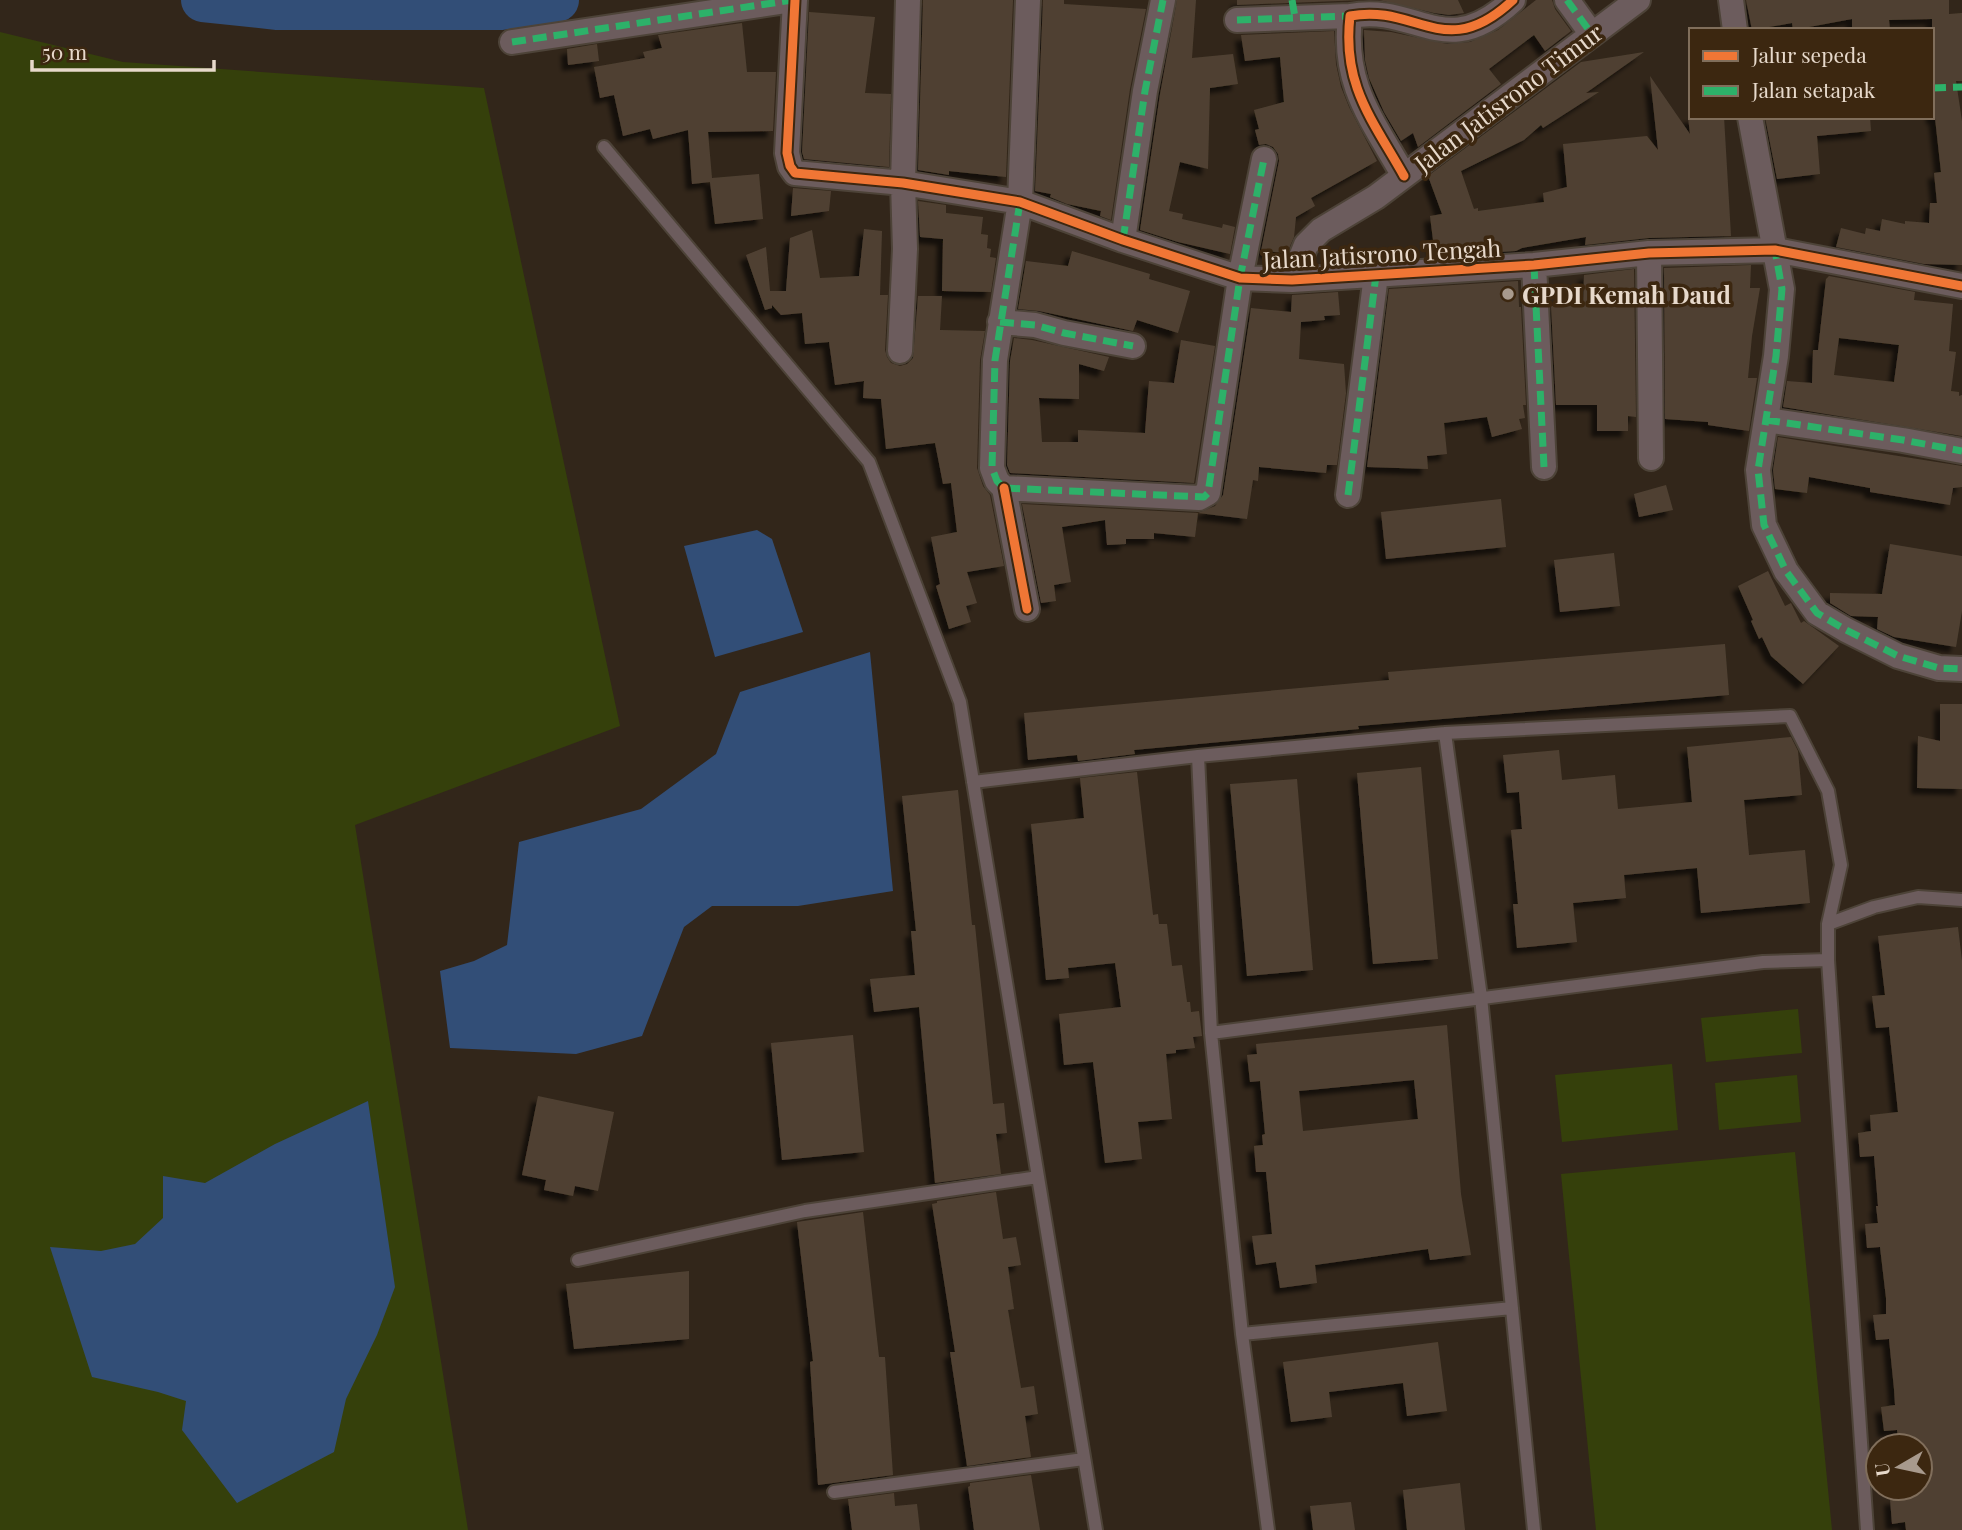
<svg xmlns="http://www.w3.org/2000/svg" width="1962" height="1530" viewBox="0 0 1962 1530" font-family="'Playfair Display',serif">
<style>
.green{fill:#35400b}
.water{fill:#324e77}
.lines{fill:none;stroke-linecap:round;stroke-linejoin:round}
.river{stroke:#324e77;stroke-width:44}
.building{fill:#4f4132;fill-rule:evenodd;filter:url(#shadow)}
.lane-casing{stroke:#4d4338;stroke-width:16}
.street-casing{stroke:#4d4338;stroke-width:28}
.lane{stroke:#6c5c5d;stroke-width:12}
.street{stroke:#6c5c5d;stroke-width:24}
.quiet{stroke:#2db169;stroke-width:7;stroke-dasharray:14 7;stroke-linecap:butt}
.cycleway-casing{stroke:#3c2710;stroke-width:13}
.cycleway{stroke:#f07635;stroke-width:9}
.poi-dot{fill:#a89a8d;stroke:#3c2710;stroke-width:2.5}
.labels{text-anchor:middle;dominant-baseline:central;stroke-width:7;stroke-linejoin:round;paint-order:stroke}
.street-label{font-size:24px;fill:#e7d9cb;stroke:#3c2710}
.poi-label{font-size:24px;font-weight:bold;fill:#e7d9cb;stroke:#3c2710;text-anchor:start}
</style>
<defs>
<filter id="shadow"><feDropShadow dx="-6" dy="6" stdDeviation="2" flood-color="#0009"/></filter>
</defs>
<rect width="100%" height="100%" fill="#32261a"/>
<path class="green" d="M 0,32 L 123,62 L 484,88 L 620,726 L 355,825 L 468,1530 L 0,1530 Z
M 1798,1009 L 1802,1053 L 1706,1062 L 1701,1018 Z
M 1672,1064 L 1678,1130 L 1562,1142 L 1555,1075 Z
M 1797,1075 L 1801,1122 L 1719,1130 L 1715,1083 Z
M 1795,1152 L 1832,1530 L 1596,1530 L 1561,1174 Z"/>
<path class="water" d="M 757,530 L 772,539 L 803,632 L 715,657 L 684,546 Z
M 870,652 L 893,891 L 798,906 L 712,906 L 684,927 L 642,1036 L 576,1054 L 450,1048 L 440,971 L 474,961 L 507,945 L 519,842 L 641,809 L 716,754 L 740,692 Z
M 368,1101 L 395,1287 L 377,1335 L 346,1399 L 334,1452 L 237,1503 L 182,1430 L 186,1401 L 158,1392 L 92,1377 L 50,1247 L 101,1251 L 135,1244 L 163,1218 L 163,1176 L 205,1183 L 275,1144 Z"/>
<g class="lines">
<path class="river" d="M 203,0 L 278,8 L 501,8 L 557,0"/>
</g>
<path class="building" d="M 923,0 L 1013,0 L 1006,177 L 949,171 L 949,175 L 918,170 Z
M 1043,0 L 1064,0 L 1064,4 L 1146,9 L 1130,89 L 1111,220 L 1100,216 L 1101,211 L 1067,204 L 1050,197 L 1051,194 L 1035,191 Z
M 1177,0 L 1196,0 L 1192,58 L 1233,54 L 1238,84 L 1210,88 L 1208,169 L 1180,162 L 1169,211 L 1183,214 L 1182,219 L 1222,228 L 1223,224 L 1235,227 L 1230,254 L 1178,242 L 1140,230 L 1160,94 Z
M 1237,0 L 1364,0 L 1237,5 Z
M 1379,0 L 1458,0 L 1464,13 L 1449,15 L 1434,13 Z
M 1536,0 L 1552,0 L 1555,9 L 1571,31 L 1545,51 L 1534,35 L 1489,69 L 1501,84 L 1418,147 L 1413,133 L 1401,141 L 1384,112 L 1369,78 L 1365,60 L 1364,30 L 1391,32 L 1447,44 L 1470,42 L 1498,30 Z
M 1746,0 L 1949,0 L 1949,14 L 1962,13 L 1962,81 L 1956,81 L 1962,121 L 1962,265 L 1924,264 L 1836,247 L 1841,228 L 1865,234 L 1866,228 L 1880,231 L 1882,219 L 1905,224 L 1905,221 L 1929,223 L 1930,203 L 1937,203 L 1934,173 L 1941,172 L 1935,118 L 1932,118 L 1932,19 L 1889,20 L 1890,30 L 1852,30 L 1852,19 L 1793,30 L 1792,23 L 1752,30 Z
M 809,12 L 875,17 L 865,93 L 891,94 L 889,167 L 804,159 L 802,152 Z
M 742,23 L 747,72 L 776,72 L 773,131 L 708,132 L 712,178 L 759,174 L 763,219 L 715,224 L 710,182 L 692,184 L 688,130 L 653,139 L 650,129 L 623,136 L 614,95 L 600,98 L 594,67 L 645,58 L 643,52 L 662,48 L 658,35 Z
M 1334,31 L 1336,64 L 1341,87 L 1349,107 L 1377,161 L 1311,198 L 1315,206 L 1296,217 L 1294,237 L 1287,253 L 1261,251 L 1279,161 L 1278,154 L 1273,147 L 1266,144 L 1259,145 L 1255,130 L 1259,129 L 1254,110 L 1284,102 L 1280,57 L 1245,61 L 1241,35 Z
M 597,44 L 599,61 L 568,65 L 567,49 Z
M 1644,52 L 1586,93 L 1599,92 L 1543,128 L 1541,125 L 1524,140 L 1461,171 L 1474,209 L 1478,208 L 1478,211 L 1544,202 L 1543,193 L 1567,187 L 1563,144 L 1647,136 L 1658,150 L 1650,76 L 1690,134 L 1688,117 L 1724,117 L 1731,236 L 1649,238 L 1585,245 L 1586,237 L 1522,248 L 1516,251 L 1435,256 L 1430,216 L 1442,214 L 1428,176 L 1581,62 Z
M 1765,117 L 1870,117 L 1871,131 L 1817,136 L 1820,174 L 1777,179 Z
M 793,188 L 831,191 L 829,211 L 791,216 Z
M 918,201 L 946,205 L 946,213 L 983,217 L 981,234 L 988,235 L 987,248 L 991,249 L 990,257 L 996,258 L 991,292 L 942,291 L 943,239 L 920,237 Z
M 864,229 L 882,231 L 880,295 L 888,295 L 885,350 L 887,357 L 891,363 L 900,366 L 907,364 L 913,358 L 918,296 L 942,296 L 940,330 L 985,331 L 980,360 L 977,468 L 983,486 L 990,495 L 1004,566 L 967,572 L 977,603 L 966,606 L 971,622 L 949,629 L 936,586 L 940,584 L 931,537 L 957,532 L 951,483 L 943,484 L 935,443 L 886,449 L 881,399 L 863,398 L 864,381 L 835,385 L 829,342 L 805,344 L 802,313 L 781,315 L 772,305 L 772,308 L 765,310 L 746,255 L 766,247 L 770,291 L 786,291 L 790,238 L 812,230 L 820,278 L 859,276 Z
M 1072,251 L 1150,274 L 1149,279 L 1190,291 L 1178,333 L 1137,320 L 1133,331 L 1039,311 L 1018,309 L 1026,261 L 1068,266 Z
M 1751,265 L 1750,288 L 1760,288 L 1752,336 L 1748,378 L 1757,378 L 1749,431 L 1708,425 L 1708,422 L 1665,419 L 1664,268 Z
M 1634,269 L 1636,417 L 1628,416 L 1628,431 L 1597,431 L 1597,405 L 1556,405 L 1551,306 L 1583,305 L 1584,275 Z
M 1829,276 L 1915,292 L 1914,300 L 1953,304 L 1949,351 L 1956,352 L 1951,391 L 1959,392 L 1959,396 L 1962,395 L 1962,436 L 1783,407 L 1787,381 L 1812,383 L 1813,350 L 1818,350 L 1826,279 ZM 1839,338 L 1899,345 L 1894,382 L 1834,375 Z
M 1518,281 L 1519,307 L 1521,307 L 1526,405 L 1523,405 L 1525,418 L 1519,419 L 1522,429 L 1492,437 L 1487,417 L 1444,423 L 1447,454 L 1427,456 L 1428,469 L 1367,467 L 1389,289 Z
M 1338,292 L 1340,315 L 1324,316 L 1325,320 L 1301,322 L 1299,359 L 1344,364 L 1346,393 L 1337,465 L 1327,465 L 1326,473 L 1259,467 L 1258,481 L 1253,480 L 1247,519 L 1198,513 L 1195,537 L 1154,533 L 1154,539 L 1126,539 L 1126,544 L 1107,545 L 1105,520 L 1062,527 L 1071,582 L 1054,585 L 1056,601 L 1041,603 L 1022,504 L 1198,513 L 1215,506 L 1223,495 L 1251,308 L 1291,312 L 1292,295 Z
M 1014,338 L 1032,340 L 1109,357 L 1104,371 L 1079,364 L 1079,399 L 1039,398 L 1042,442 L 1078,442 L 1078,430 L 1145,433 L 1149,381 L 1174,383 L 1181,340 L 1215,346 L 1194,483 L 1010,473 L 1007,465 L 1010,361 Z
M 1778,437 L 1962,466 L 1962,487 L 1953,488 L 1950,505 L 1870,492 L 1870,488 L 1809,477 L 1807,493 L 1775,489 L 1773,470 Z
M 1666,485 L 1673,510 L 1639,517 L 1634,494 Z
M 1501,499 L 1506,547 L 1386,559 L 1381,512 Z
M 1890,544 L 1962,556 L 1962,611 L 1956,647 L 1894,637 L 1877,629 L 1878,617 L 1851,616 L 1830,603 L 1830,593 L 1882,594 Z
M 1614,553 L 1620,606 L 1560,612 L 1554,560 Z
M 1768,571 L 1785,606 L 1791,603 L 1801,623 L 1804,621 L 1839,646 L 1803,684 L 1771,656 L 1762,637 L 1759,639 L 1751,621 L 1753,620 L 1738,586 Z
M 1725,644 L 1729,695 L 1358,726 L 1359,729 L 1134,750 L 1135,754 L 1078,761 L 1077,755 L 1028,760 L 1024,713 L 1389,680 L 1388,672 Z
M 1940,704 L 1962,704 L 1962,789 L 1917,788 L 1918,736 L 1940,741 Z
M 1791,737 L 1798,751 L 1802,795 L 1744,800 L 1749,855 L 1805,850 L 1810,903 L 1701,913 L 1697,868 L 1624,875 L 1626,898 L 1573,903 L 1577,942 L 1517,948 L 1513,904 L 1518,904 L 1511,830 L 1522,829 L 1519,792 L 1507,793 L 1503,755 L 1559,750 L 1562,780 L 1615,775 L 1618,809 L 1692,802 L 1687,747 Z
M 1421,767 L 1438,959 L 1373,964 L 1357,773 Z
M 1137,772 L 1153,915 L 1158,914 L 1159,924 L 1167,924 L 1172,966 L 1182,965 L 1187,1002 L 1190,1002 L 1191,1012 L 1199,1011 L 1202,1036 L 1193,1037 L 1195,1048 L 1176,1050 L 1176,1053 L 1166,1054 L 1172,1119 L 1138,1122 L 1142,1159 L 1105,1163 L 1093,1062 L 1064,1065 L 1059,1014 L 1121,1007 L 1115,963 L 1068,968 L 1069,978 L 1046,980 L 1031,824 L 1084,818 L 1080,778 Z
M 1297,779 L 1313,970 L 1247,976 L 1230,784 Z
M 958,790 L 972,925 L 975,925 L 993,1104 L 1004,1103 L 1007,1133 L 996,1134 L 1001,1174 L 935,1183 L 919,1007 L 874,1012 L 870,979 L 915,975 L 911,931 L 916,931 L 902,796 Z
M 1958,927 L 1962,961 L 1962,1530 L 1906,1530 L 1905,1522 L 1892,1524 L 1890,1499 L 1903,1498 L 1902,1488 L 1920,1488 L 1920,1446 L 1899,1446 L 1897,1430 L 1884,1431 L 1881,1407 L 1895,1405 L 1894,1389 L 1889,1339 L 1876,1340 L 1873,1315 L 1886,1314 L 1886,1298 L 1880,1247 L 1867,1248 L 1865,1224 L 1878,1223 L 1876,1206 L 1878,1206 L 1874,1156 L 1860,1157 L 1858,1133 L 1871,1131 L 1870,1115 L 1898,1112 L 1889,1027 L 1876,1028 L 1872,996 L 1885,995 L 1878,936 Z
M 1447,1025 L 1461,1194 L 1471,1255 L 1430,1260 L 1428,1249 L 1315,1265 L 1317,1283 L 1280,1288 L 1276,1262 L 1256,1265 L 1252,1236 L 1272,1234 L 1266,1172 L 1256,1172 L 1254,1146 L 1263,1145 L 1262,1135 L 1265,1134 L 1260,1081 L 1250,1082 L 1247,1055 L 1257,1054 L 1256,1044 ZM 1414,1080 L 1418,1119 L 1303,1131 L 1299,1091 Z
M 853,1035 L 864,1152 L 782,1160 L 771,1043 Z
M 538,1096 L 614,1112 L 598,1191 L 575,1186 L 573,1196 L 544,1190 L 546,1180 L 522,1175 Z
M 996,1192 L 1003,1239 L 1016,1237 L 1021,1265 L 1008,1267 L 1014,1309 L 1008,1310 L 1021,1388 L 1034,1386 L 1038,1414 L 1025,1416 L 1031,1457 L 967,1466 L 950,1352 L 955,1352 L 932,1204 L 937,1203 L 937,1201 Z
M 863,1212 L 879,1357 L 885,1357 L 893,1475 L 818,1485 L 810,1362 L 813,1361 L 797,1222 Z
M 689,1271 L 689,1339 L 574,1349 L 566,1284 Z
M 1438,1342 L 1447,1411 L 1407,1416 L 1403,1383 L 1329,1392 L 1332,1417 L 1291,1422 L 1283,1362 Z
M 1031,1475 L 1040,1530 L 974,1530 L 968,1487 L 970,1486 L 970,1483 Z
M 1460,1483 L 1465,1530 L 1407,1530 L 1403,1490 Z
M 894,1493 L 895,1506 L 917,1504 L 920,1530 L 852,1530 L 848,1499 Z
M 1351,1502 L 1355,1530 L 1313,1530 L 1310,1506 Z"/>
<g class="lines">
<g class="lane-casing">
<path id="lane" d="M 604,147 L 869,462 L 960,702 L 1096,1530
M 1445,733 L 1481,997 L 1534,1530
M 1198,756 L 1211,1033 L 1242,1334 L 1268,1530
M 973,782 L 1198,756 L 1445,733 L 1790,716 L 1828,791 L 1841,865 L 1828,924 L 1828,960 L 1867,1530
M 1828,924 L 1874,907 L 1918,897 L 1962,900
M 1211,1033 L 1763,962 L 1828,960
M 578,1260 L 805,1211 L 1038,1177
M 1242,1334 L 1512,1308
M 834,1492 L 1084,1459"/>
</g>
<g class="street-casing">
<path id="street" d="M 795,0 L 787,153 L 790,166 L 795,173 L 903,183 L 1020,202 L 1123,240 L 1240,278 L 1292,280 L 1534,265 L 1649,253 L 1775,250 L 1962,286
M 1028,0 L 1020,202 L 995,360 L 992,468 L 997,481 L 1004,488 L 1199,498 L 1208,493 L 1240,278 L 1264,159
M 1567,0 L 1591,33
M 1731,0 L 1735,30
M 1237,20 L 1350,16
M 512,42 L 793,0
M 1750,117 L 1782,289 L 1776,356 L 1758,470 L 1764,525 L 1786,571 L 1817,613 L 1846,630 L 1898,656 L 1939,668 L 1962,669
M 1404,176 C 1372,119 1342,85 1350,16 C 1417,3 1445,64 1513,0
M 1123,240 L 1145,91 L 1163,0
M 1649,253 L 1651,458
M 1534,265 L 1544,467
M 1292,280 L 1306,245 L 1321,230 L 1376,197 L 1638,0
M 1000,322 L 1035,325 L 1064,333 L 1133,346
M 900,351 L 905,249 L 903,183 L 908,0
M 1766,420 L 1903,440 L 1962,451
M 1004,488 L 1027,609
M 1348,495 L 1376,275"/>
</g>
<use href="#lane" class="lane"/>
<use href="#street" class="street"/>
<path class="quiet" d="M 1292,0 L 1295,17
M 1567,0 L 1591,33
M 1237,20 L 1350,16
M 512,42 L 793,0
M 1932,88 L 1962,87
M 1020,202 L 995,360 L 992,468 L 997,481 L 1004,488 L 1204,497 L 1208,493 L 1240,278 L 1264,159
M 1123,240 L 1145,91 L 1163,0
M 1780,251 L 1775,250 L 1782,289 L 1776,356 L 1758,470 L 1764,525 L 1786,571 L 1817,613 L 1846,630 L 1898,656 L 1939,668 L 1962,669
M 1534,265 L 1544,467
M 1000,322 L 1035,325 L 1064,333 L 1133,346
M 1766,420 L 1903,440 L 1962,451
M 1348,495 L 1376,275"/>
<g class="cycleway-casing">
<path id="cycleway" d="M 795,0 L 787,153 L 790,166 L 795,173 L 903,183 L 1020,202 L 1123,240 L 1240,278 L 1292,280 L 1534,265 L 1649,253 L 1775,250 L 1962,286
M 1404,176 C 1372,119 1342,85 1350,16 C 1417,3 1445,64 1513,0
M 1004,488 L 1027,609"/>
</g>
<use href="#cycleway" class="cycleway"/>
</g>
<circle class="poi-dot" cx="1508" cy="294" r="7"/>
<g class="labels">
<g class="street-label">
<text transform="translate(1508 97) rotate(-37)">Jalan Jatisrono Timur</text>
<text transform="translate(1382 253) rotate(-3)">Jalan Jatisrono Tengah</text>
</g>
<g class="poi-label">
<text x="1522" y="294">GPDI Kemah Daud</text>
</g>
</g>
<rect x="1689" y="28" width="245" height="91" fill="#3c2710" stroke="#806e5b" stroke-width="2"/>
<rect x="1703" y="51" width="35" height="10" fill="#f07635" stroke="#806e5b" stroke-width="2"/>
<text x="1752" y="63" font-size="21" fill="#e7d9cb">Jalur sepeda</text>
<rect x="1703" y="86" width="35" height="10" fill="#2db169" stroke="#806e5b" stroke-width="2"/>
<text x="1752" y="98" font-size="21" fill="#e7d9cb">Jalan setapak</text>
<g transform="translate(1899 1467) rotate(261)"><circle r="33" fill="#3c2710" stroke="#806e5b" stroke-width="2"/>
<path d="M0-5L12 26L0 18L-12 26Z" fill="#a89a8d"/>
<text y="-10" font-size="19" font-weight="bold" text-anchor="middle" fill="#e7d9cb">U</text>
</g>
<path d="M32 60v10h182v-10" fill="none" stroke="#e7d9cb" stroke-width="3.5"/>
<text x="42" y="60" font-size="21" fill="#e7d9cb" stroke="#3c2710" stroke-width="5" paint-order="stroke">50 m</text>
</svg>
